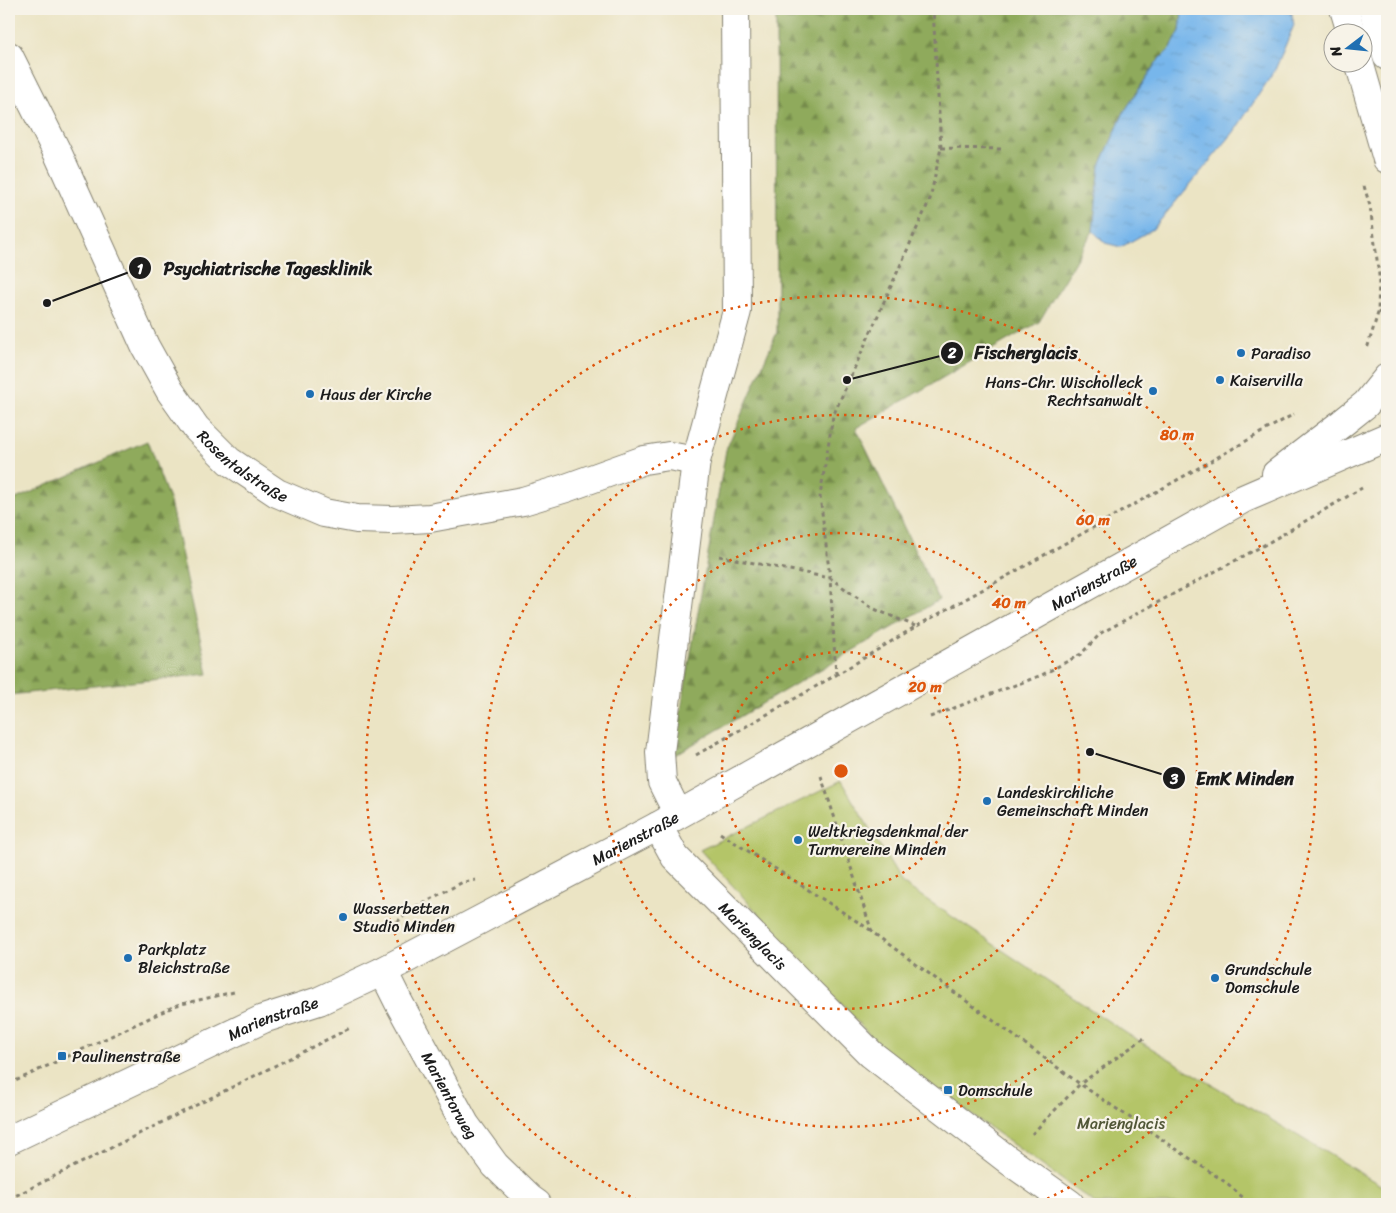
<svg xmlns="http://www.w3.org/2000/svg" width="1396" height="1213" viewBox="0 0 1396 1213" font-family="Sriracha,sans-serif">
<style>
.forest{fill:url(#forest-firs);stroke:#56633c}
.park{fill:#b4c568;stroke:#687042}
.water{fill:url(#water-ripples);stroke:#4a6984}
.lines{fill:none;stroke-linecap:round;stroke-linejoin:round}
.street-casing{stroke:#848070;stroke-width:30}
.secondary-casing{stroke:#848070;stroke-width:30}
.path{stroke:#848070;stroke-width:3;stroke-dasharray:4 4;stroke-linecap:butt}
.street{stroke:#fff;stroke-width:28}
.secondary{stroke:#fff;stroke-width:28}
.ring{fill:none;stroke:#de560d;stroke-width:2.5;stroke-dasharray:2.5 5}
.poi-dot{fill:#1f6fb2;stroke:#f7f3e8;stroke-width:2}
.labels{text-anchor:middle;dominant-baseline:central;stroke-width:4.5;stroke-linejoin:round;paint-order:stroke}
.poi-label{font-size:16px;fill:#1c1c1c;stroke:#f7f3e8;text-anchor:start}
.street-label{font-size:16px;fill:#1c1c1c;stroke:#f7f3e8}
.park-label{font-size:16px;fill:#515737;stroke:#f7f3e8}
.centre{fill:#de560d;stroke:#f7f3e8;stroke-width:2.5}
.ring-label{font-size:15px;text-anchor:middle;font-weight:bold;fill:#de560d;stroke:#f7f3e8;stroke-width:4.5;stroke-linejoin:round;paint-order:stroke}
.leader{fill:none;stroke:#1c1c1c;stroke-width:2}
.callout-dot{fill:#1c1c1c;stroke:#f7f3e8;stroke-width:2}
.mark-label{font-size:15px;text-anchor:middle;font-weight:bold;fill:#fff}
.callout-label{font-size:18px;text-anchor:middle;font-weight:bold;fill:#1c1c1c;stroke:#f7f3e8;stroke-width:4.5;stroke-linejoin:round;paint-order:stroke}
</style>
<defs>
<pattern id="forest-firs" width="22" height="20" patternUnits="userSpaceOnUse" patternTransform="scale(1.25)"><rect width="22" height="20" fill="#8faa5c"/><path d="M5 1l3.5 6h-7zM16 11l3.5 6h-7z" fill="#748a4b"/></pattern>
<pattern id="water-ripples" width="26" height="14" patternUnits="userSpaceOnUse" patternTransform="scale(1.25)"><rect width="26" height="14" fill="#77b6eb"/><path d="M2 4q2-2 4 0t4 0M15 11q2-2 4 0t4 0" fill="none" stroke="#669cc9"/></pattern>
</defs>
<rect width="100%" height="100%" fill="#f7f3e8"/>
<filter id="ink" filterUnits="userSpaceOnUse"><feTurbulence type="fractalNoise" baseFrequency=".02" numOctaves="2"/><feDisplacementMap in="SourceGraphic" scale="10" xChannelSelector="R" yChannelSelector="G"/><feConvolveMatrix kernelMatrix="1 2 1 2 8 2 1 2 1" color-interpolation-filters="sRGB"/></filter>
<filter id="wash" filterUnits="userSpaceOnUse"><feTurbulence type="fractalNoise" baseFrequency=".0096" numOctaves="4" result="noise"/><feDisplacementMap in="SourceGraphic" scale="20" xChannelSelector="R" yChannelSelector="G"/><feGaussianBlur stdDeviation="1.12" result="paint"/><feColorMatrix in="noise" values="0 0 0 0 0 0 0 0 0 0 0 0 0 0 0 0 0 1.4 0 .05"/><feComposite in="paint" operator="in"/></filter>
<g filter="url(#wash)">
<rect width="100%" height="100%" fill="#ebe4c4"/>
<path class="forest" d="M 776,9 L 1184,9 L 1182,12 L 1180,31 L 1171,48 L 1156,63 L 1124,112 L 1100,166 L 1093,231 L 1039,322 L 856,428 L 939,600 L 673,756 L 726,450 L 777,332 Z
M 147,441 L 170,502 L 208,674 L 9,695 L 9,502 Z"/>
<path class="park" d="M 841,781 L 902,883 L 1126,1033 L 1387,1189 L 1387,1204 L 1096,1204 L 887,1054 L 700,850 Z"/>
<path class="water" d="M 1184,9 L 1291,9 L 1294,25 L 1275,70 L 1234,132 L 1153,229 L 1121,247 L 1105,243 L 1093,231 L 1100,166 L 1124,112 L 1156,63 L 1171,48 L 1180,31 L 1182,12 Z"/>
</g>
<g filter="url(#ink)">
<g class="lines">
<g class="street-casing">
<g id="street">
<path id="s1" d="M 9,56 L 59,156 L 145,346 L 170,391 L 196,428 L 229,461 L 277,493 L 324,513 L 357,519 L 393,520 L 430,518 L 523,501 L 566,488 L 644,460 L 669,456 L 696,461"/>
<path d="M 678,814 L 662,782 L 660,752 L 696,461 L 737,311 L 735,9"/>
<path id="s2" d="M 658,826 L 675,857 L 871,1054 L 1008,1160 L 1070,1204"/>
<path id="s3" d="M 383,971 L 399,1003 L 465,1124 L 495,1165 L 530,1199 L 537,1204"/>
</g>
</g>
<g class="secondary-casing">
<g id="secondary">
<path d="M 1344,9 L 1351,32"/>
<path d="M 1373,9 L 1387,56"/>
<path d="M 1359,62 L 1387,159"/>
<path d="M 1276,474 L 1341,424 L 1366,404 L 1387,378"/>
<path id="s4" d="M 9,1140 L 263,1019 L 319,1001 L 383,971 L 658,826 L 1243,499 L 1387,437"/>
</g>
</g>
<path class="path" d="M 941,148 L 1004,149
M 1364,186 L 1370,206 L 1379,275 L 1378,313 L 1367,349
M 1378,313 L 1387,308
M 719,556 L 830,578 L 872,608 L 915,626
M 836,675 L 830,578 L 820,496 L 833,416 L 930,199 L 941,148 L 933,9
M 930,717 L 1042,675 L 1081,654 L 1101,633 L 1266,544 L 1362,488
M 696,755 L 836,675 L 915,627 L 1009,575 L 1294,414
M 821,776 L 872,932 L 1080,1084 L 1228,1184 L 1250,1204
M 720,833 L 872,931
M 397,922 L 411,909 L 463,882 L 476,880
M 9,1084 L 177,1005 L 234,992
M 1032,1134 L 1080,1084 L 1147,1036
M 9,1199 L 352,1027"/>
<use href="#street" class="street"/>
<use href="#secondary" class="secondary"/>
</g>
</g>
<g class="ring">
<circle cx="841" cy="771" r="119"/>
<circle cx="841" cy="771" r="238"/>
<circle cx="841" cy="771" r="356"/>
<path d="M644 1203A475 475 0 1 1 1038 1203"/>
</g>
<g class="poi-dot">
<circle cx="1241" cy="353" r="5"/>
<circle cx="1220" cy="380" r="5"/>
<circle cx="1153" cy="391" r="5"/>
<circle cx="310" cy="394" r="5"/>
<circle cx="987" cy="801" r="5"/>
<circle cx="798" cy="840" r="5"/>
<circle cx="343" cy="917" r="5"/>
<circle cx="128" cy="958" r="5"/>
<circle cx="1215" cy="978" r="5"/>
<rect x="57" y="1051" width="10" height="10" rx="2.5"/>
<rect x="943" y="1085" width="10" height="10" rx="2.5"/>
</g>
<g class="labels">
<g class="poi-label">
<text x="1251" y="353">Paradiso</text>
<text x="1230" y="380">Kaiservilla</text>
<text x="1143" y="382" text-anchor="end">Hans-Chr. Wischolleck<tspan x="1143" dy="18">Rechtsanwalt</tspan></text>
<text x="320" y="394">Haus der Kirche</text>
<text x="997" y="792">Landeskirchliche<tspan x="997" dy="18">Gemeinschaft Minden</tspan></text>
<text x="808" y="831">Weltkriegsdenkmal der<tspan x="808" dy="18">Turnvereine Minden</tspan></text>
<text x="353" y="908">Wasserbetten<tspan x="353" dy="18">Studio Minden</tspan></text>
<text x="138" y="949">Parkplatz<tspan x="138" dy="18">Bleichstraße</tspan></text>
<text x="1225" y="969">Grundschule<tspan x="1225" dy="18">Domschule</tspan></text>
<text x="72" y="1056">Paulinenstraße</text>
<text x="958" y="1090">Domschule</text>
</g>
<g class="street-label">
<text stroke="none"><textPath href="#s1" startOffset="478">Rosentalstraße</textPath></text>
<text stroke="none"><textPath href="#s4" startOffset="1221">Marienstraße</textPath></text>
<text stroke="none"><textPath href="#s4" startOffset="696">Marienstraße</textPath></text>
<text stroke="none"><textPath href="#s2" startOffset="146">Marienglacis</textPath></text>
<text stroke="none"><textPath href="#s4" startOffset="291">Marienstraße</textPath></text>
<text stroke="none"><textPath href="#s3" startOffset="141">Marientorweg</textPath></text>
</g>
<g class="park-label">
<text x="1121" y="1123">Marienglacis</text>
</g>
</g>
<circle cx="841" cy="771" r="8" class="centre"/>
<g class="ring-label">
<text x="1177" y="440">80 m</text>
<text x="1093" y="525">60 m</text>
<text x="1009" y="608">40 m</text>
<text x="925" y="692">20 m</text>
</g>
<path class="leader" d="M47 303L140 268M847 380L952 353M1090 752L1174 778"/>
<g class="callout-dot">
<circle cx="47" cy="303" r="5"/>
<circle cx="847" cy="380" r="5"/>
<circle cx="1090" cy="752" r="5"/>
<circle cx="140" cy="268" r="12"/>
<circle cx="952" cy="353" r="12"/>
<circle cx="1174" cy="778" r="12"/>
</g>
<g class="mark-label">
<text x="140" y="274">1</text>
<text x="952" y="358">2</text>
<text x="1174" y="784">3</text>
</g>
<g class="callout-label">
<text x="268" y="275">Psychiatrische Tagesklinik</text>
<text x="1026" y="359">Fischerglacis</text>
<text x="1245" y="785">EmK Minden</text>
</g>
<rect width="1396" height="1213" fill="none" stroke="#f7f3e8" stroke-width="30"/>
<g transform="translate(1348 48) rotate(254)"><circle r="24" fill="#f7f3e8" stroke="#9f9d96"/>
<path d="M0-4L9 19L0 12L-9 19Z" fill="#1f6fb2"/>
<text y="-8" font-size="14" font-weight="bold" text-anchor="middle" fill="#1c1c1c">N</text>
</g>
</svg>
